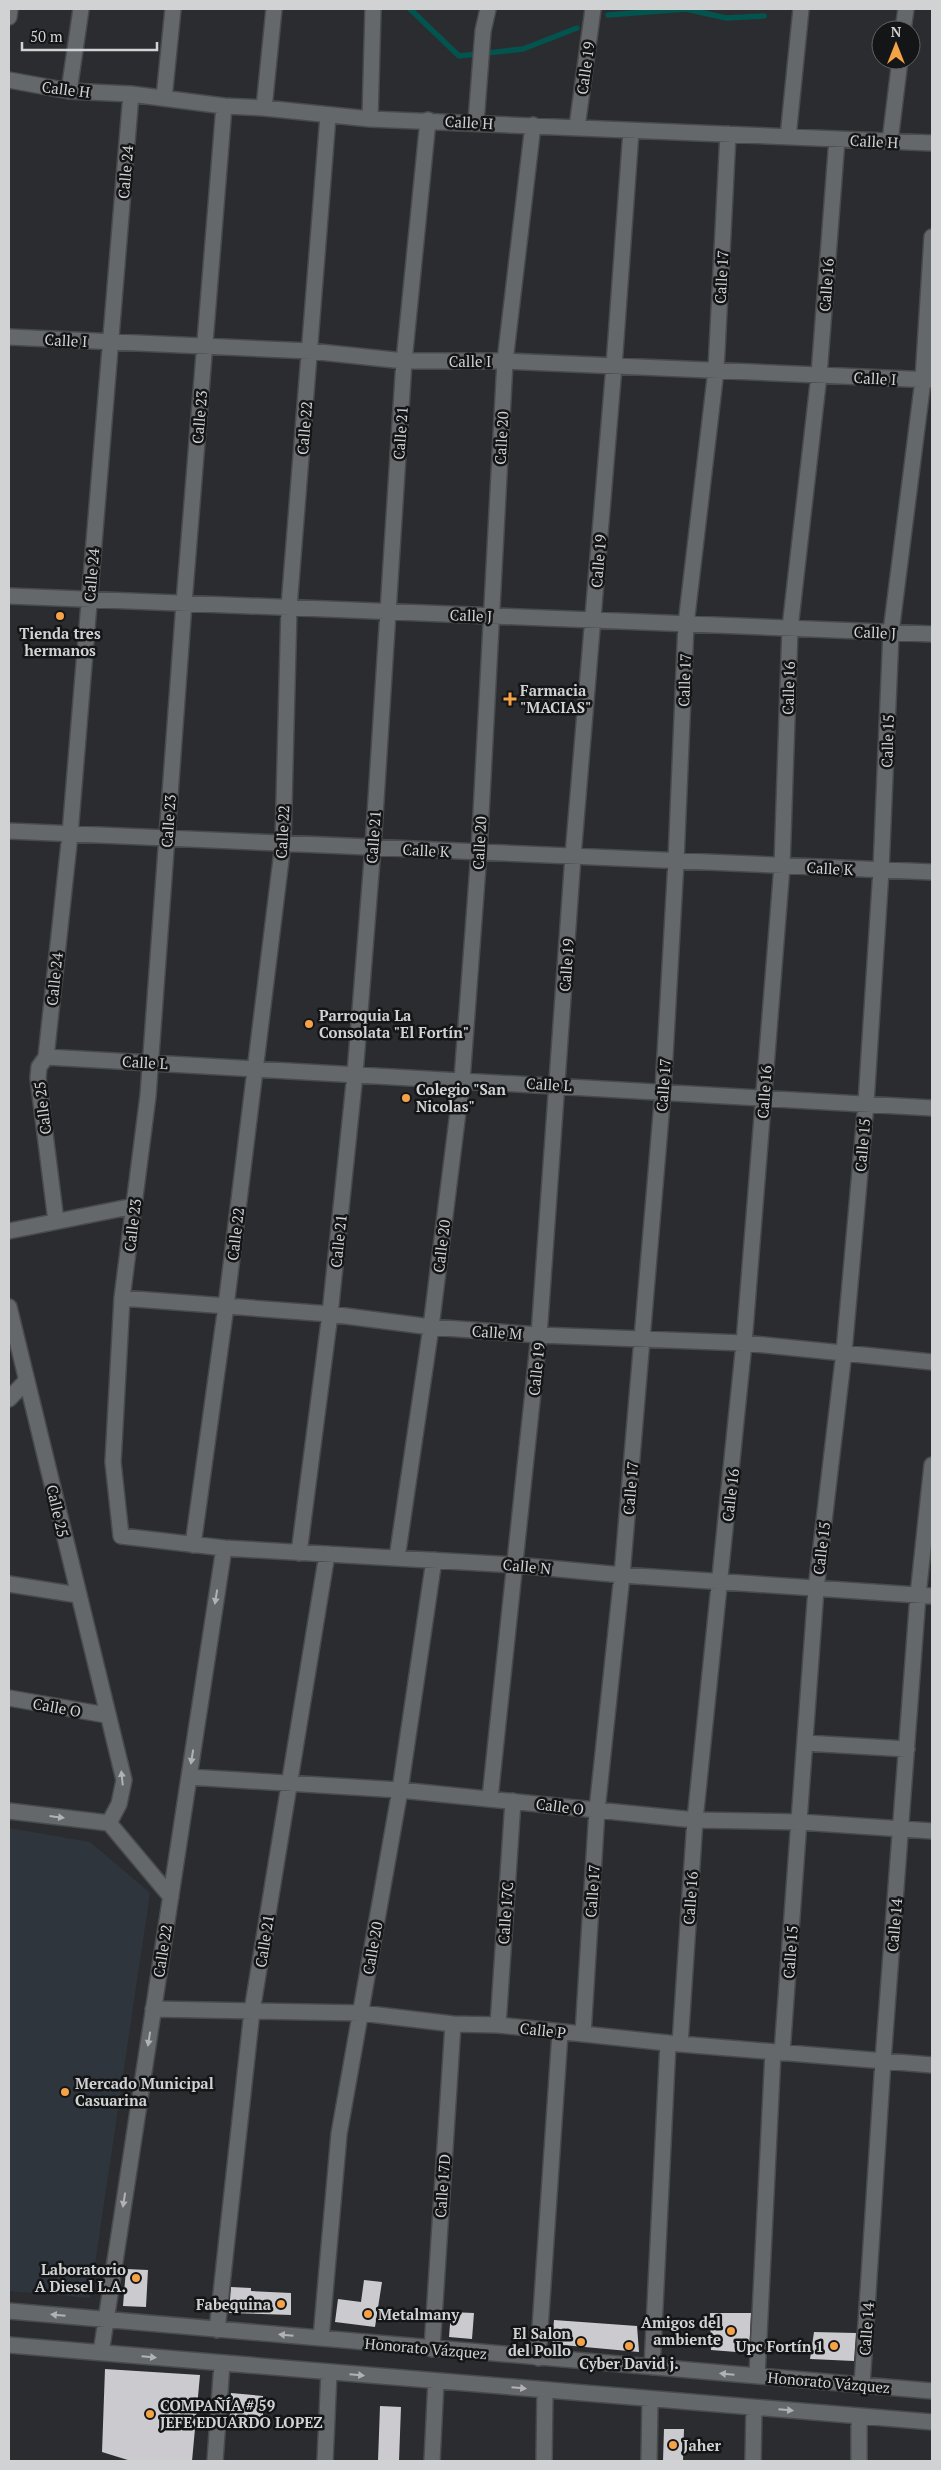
<svg xmlns="http://www.w3.org/2000/svg" width="941" height="2470" viewBox="0 0 941 2470" font-family="'PT Serif',serif">
<style>
.built{fill:#2f353d}
.lines{fill:none;stroke-linecap:round;stroke-linejoin:round}
.stream{stroke:#03534f;stroke-width:5.5}
.building{fill:#cbcbcf}
.minor-casing{stroke:#484a4c;stroke-width:18}
.minor{stroke:#65686b;stroke-width:15}
.oneway{fill:#b1b2b4}
.poi-dot{fill:#f6a247;stroke:#141516;stroke-width:2}
.labels{text-anchor:middle;dominant-baseline:central;stroke-width:5;stroke-linejoin:round;paint-order:stroke}
.street-label{font-size:15px;fill:#d1d2d4;stroke:#141516}
.poi-label{font-size:15px;font-weight:bold;fill:#d1d2d4;stroke:#141516;text-anchor:start}
</style>
<rect width="100%" height="100%" fill="#2a2c2f"/>
<path class="built" d="M 9,1828 L 90,1842 L 150,1893 L 90,2298 L 9,2291 Z"/>
<g class="lines">
<path class="stream" d="M 410,9 L 459,56 L 523,49 L 577,28
M 608,15 L 686,9 L 726,18 L 764,16"/>
</g>
<path class="building" d="M 126,2269 L 148,2270 L 146,2307 L 123,2306 Z
M 364,2280 L 382,2282 L 375,2327 L 335,2322 L 338,2299 L 361,2302 Z
M 231,2287 L 251,2288 L 251,2291 L 291,2293 L 291,2315 L 229,2313 Z
M 451,2312 L 474,2313 L 472,2339 L 449,2337 Z
M 710,2313 L 751,2313 L 749,2353 L 711,2350 Z
M 554,2320 L 637,2326 L 639,2352 L 552,2344 Z
M 814,2332 L 856,2333 L 854,2361 L 810,2359 Z
M 105,2369 L 200,2375 L 192,2461 L 131,2461 L 102,2452 Z
M 231,2393 L 263,2396 L 263,2425 L 248,2423 L 248,2430 L 229,2429 Z
M 380,2406 L 401,2407 L 399,2461 L 378,2461 Z
M 664,2429 L 684,2429 L 683,2461 L 663,2461 Z"/>
<g class="lines">
<g class="minor-casing">
<path id="minor" d="M 9,17 L 10,9
M 903,30 L 906,9
M 9,80 L 69,91 L 131,94 L 224,106 L 264,108 L 370,119 L 932,143
M 69,91 L 81,9
M 164,98 L 173,9
M 224,106 L 184,603 L 148,1096 L 122,1298 L 113,1462 L 121,1536 L 224,1548 L 516,1565 L 622,1575 L 932,1596
M 264,108 L 274,9
M 370,119 L 373,9
M 476,122 L 483,31 L 488,9
M 577,127 L 593,9
M 788,137 L 801,9
M 890,141 L 900,60
M 9,337 L 310,351 L 404,361 L 505,361 L 932,380
M 9,596 L 932,634
M 9,831 L 932,872
M 46,1057 L 70,834 L 131,94
M 46,1057 L 932,1108
M 46,1057 L 39,1067 L 38,1078 L 56,1221
M 9,1231 L 134,1206
M 122,1298 L 330,1314 L 431,1327 L 539,1335 L 744,1343 L 932,1362
M 9,1307 L 124,1780 L 119,1804 L 109,1823
M 9,1399 L 27,1380
M 193,1545 L 226,1306 L 283,843 L 289,607 L 328,116
M 299,1553 L 330,1314 L 355,1074 L 373,847 L 404,361 L 428,120
M 397,1558 L 431,1327 L 462,1080 L 479,852 L 505,361 L 533,125
M 9,1584 L 78,1595
M 9,1698 L 106,1715
M 805,1743 L 907,1749
M 189,1777 L 400,1790 L 695,1820 L 800,1822 L 932,1831
M 490,1798 L 539,1335 L 573,856 L 614,366 L 631,131
M 9,1811 L 109,1823
M 109,1823 L 171,1897
M 153,2009 L 361,2013 L 453,2024 L 498,2025 L 668,2043 L 932,2065
M 498,2025 L 513,1801
M 583,2034 L 597,1810 L 622,1575 L 663,1091 L 676,861 L 686,624 L 716,370 L 728,134
M 680,2044 L 695,1820 L 744,1343 L 782,866 L 790,628 L 819,375 L 837,139
M 782,2053 L 816,1589 L 844,1352 L 866,1103 L 881,870 L 891,632 L 923,380 L 932,237
M 9,2311 L 932,2391
M 217,2330 L 252,2011 L 327,1554
M 321,2338 L 339,2134 L 400,1790 L 434,1560
M 9,2345 L 932,2422
M 432,2349 L 453,2024
M 101,2353 L 224,1548
M 538,2358 L 560,2033
M 652,2367 L 668,2043
M 757,2376 L 773,2052
M 862,2385 L 883,2061 L 918,1595 L 932,1465
M 859,2417 L 859,2461
M 215,2461 L 222,2363
M 325,2461 L 329,2372
M 432,2461 L 436,2381
M 544,2461 L 545,2391
M 649,2461 L 650,2399
M 753,2461 L 754,2408"/>
</g>
<use href="#minor" class="minor"/>
</g>
<defs><path id="oneway-solid" d="M-6-.8H1V-3.2L6.5 0L1 3.2V.8H-6Z" transform="scale(1.25)"/></defs>
<g class="oneway">
<use href="#oneway-solid" transform="translate(216 1597) rotate(99)"/>
<use href="#oneway-solid" transform="translate(192 1757) rotate(99)"/>
<use href="#oneway-solid" transform="translate(122 1778) rotate(-96)"/>
<use href="#oneway-solid" transform="translate(57 1817) rotate(7)"/>
<use href="#oneway-solid" transform="translate(149 2039) rotate(99)"/>
<use href="#oneway-solid" transform="translate(124 2200) rotate(99)"/>
<use href="#oneway-solid" transform="translate(58 2315) rotate(-175)"/>
<use href="#oneway-solid" transform="translate(286 2335) rotate(-175)"/>
<use href="#oneway-solid" transform="translate(149 2357) rotate(5)"/>
<use href="#oneway-solid" transform="translate(727 2374) rotate(-175)"/>
<use href="#oneway-solid" transform="translate(357 2375) rotate(5)"/>
<use href="#oneway-solid" transform="translate(519 2388) rotate(5)"/>
<use href="#oneway-solid" transform="translate(786 2410) rotate(5)"/>
</g>
<g class="poi-dot">
<circle cx="60" cy="616" r="5"/>
<path d="M507.5 691.5h5v5h5v5h-5v5h-5v-5h-5v-5h5z"/>
<circle cx="309" cy="1024" r="5"/>
<circle cx="406" cy="1098" r="5"/>
<circle cx="65" cy="2092" r="5"/>
<circle cx="136" cy="2278" r="5"/>
<circle cx="281" cy="2304" r="5"/>
<circle cx="368" cy="2314" r="5"/>
<circle cx="731" cy="2331" r="5"/>
<circle cx="581" cy="2342" r="5"/>
<circle cx="629" cy="2346" r="5"/>
<circle cx="834" cy="2346" r="5"/>
<circle cx="150" cy="2414" r="5"/>
<circle cx="673" cy="2445" r="5"/>
</g>
<g class="labels">
<g class="street-label">
<text transform="translate(585 68) rotate(-82)">Calle 19</text>
<text transform="translate(66 89) rotate(7)">Calle H</text>
<text transform="translate(469 122) rotate(3)">Calle H</text>
<text transform="translate(874 141) rotate(3)">Calle H</text>
<text transform="translate(125 172) rotate(-85)">Calle 24</text>
<text transform="translate(721 277) rotate(-87)">Calle 17</text>
<text transform="translate(826 285) rotate(-86)">Calle 16</text>
<text transform="translate(66 340) rotate(3)">Calle I</text>
<text x="470" y="361">Calle I</text>
<text transform="translate(875 378) rotate(3)">Calle I</text>
<text transform="translate(199 417) rotate(-85)">Calle 23</text>
<text transform="translate(304 428) rotate(-85)">Calle 22</text>
<text transform="translate(400 433) rotate(-86)">Calle 21</text>
<text transform="translate(501 438) rotate(-87)">Calle 20</text>
<text transform="translate(598 561) rotate(-85)">Calle 19</text>
<text transform="translate(91 575) rotate(-85)">Calle 24</text>
<text transform="translate(471 615) rotate(2)">Calle J</text>
<text transform="translate(875 632) rotate(2)">Calle J</text>
<text transform="translate(684 680) rotate(-88)">Calle 17</text>
<text transform="translate(788 688) rotate(-88)">Calle 16</text>
<text transform="translate(887 741) rotate(-88)">Calle 15</text>
<text transform="translate(168 821) rotate(-86)">Calle 23</text>
<text transform="translate(282 832) rotate(-87)">Calle 22</text>
<text transform="translate(373 837) rotate(-86)">Calle 21</text>
<text transform="translate(479 843) rotate(-87)">Calle 20</text>
<text transform="translate(426 850) rotate(3)">Calle K</text>
<text transform="translate(830 868) rotate(3)">Calle K</text>
<text transform="translate(566 965) rotate(-86)">Calle 19</text>
<text transform="translate(54 979) rotate(-84)">Calle 24</text>
<text transform="translate(145 1062) rotate(3)">Calle L</text>
<text transform="translate(549 1084) rotate(3)">Calle L</text>
<text transform="translate(663 1085) rotate(-86)">Calle 17</text>
<text transform="translate(764 1092) rotate(-86)">Calle 16</text>
<text transform="translate(42 1108) rotate(-97)">Calle 25</text>
<text transform="translate(862 1145) rotate(-85)">Calle 15</text>
<text transform="translate(132 1225) rotate(-83)">Calle 23</text>
<text transform="translate(235 1234) rotate(-83)">Calle 22</text>
<text transform="translate(338 1241) rotate(-84)">Calle 21</text>
<text transform="translate(441 1246) rotate(-83)">Calle 20</text>
<text transform="translate(497 1332) rotate(4)">Calle M</text>
<text transform="translate(536 1369) rotate(-84)">Calle 19</text>
<text transform="translate(630 1488) rotate(-85)">Calle 17</text>
<text transform="translate(730 1495) rotate(-83)">Calle 16</text>
<text transform="translate(58 1511) rotate(77)">Calle 25</text>
<text transform="translate(821 1548) rotate(-83)">Calle 15</text>
<text transform="translate(527 1566) rotate(5)">Calle N</text>
<text transform="translate(57 1707) rotate(10)">Calle O</text>
<text transform="translate(560 1806) rotate(7)">Calle O</text>
<text transform="translate(592 1891) rotate(-86)">Calle 17</text>
<text transform="translate(690 1898) rotate(-86)">Calle 16</text>
<text transform="translate(505 1913) rotate(-86)">Calle 17C</text>
<text transform="translate(894 1925) rotate(-85)">Calle 14</text>
<text transform="translate(264 1941) rotate(-81)">Calle 21</text>
<text transform="translate(372 1948) rotate(-80)">Calle 20</text>
<text transform="translate(162 1951) rotate(-81)">Calle 22</text>
<text transform="translate(790 1952) rotate(-86)">Calle 15</text>
<text transform="translate(543 2030) rotate(6)">Calle P</text>
<text transform="translate(442 2186) rotate(-86)">Calle 17D</text>
<text transform="translate(866 2329) rotate(-86)">Calle 14</text>
<text transform="translate(426 2348) rotate(5)">Honorato Vázquez</text>
<text transform="translate(829 2382) rotate(5)">Honorato Vázquez</text>
</g>
<g class="poi-label">
<text x="60" y="633" text-anchor="middle">Tienda tres<tspan x="60" dy="17">hermanos</tspan></text>
<text x="520" y="690">Farmacia<tspan x="520" dy="17">"MACIAS"</tspan></text>
<text x="319" y="1015">Parroquia La<tspan x="319" dy="17">Consolata "El Fortín"</tspan></text>
<text x="416" y="1089">Colegio "San<tspan x="416" dy="17">Nicolas"</tspan></text>
<text x="75" y="2083">Mercado Municipal<tspan x="75" dy="17">Casuarina</tspan></text>
<text x="126" y="2269" text-anchor="end">Laboratorio<tspan x="126" dy="17">A Diesel L.A.</tspan></text>
<text x="271" y="2304" text-anchor="end">Fabequina</text>
<text x="378" y="2314">Metalmany</text>
<text x="721" y="2322" text-anchor="end">Amigos del<tspan x="721" dy="17">ambiente</tspan></text>
<text x="571" y="2333" text-anchor="end">El Salon<tspan x="571" dy="17">del Pollo</tspan></text>
<text x="824" y="2346" text-anchor="end">Upc Fortín 1</text>
<text x="629" y="2363" text-anchor="middle">Cyber David j.</text>
<text x="160" y="2405">COMPAÑÍA # 59<tspan x="160" dy="17">JEFE EDUARDO LOPEZ</tspan></text>
<text x="683" y="2445">Jaher</text>
</g>
</g>
<rect width="941" height="2470" fill="none" stroke="#d1d2d4" stroke-width="20"/>
<g transform="translate(896 45)"><circle r="24" fill="#141516" stroke="#606162"/>
<path d="M0-4L9 19L0 12L-9 19Z" fill="#f6a247"/>
<text y="-8" font-size="14" font-weight="bold" text-anchor="middle" fill="#d1d2d4">N</text>
</g>
<path d="M22 42v8h135v-8" fill="none" stroke="#d1d2d4" stroke-width="2.5"/>
<text x="30" y="42" font-size="15" fill="#d1d2d4" stroke="#141516" stroke-width="4" paint-order="stroke">50 m</text>
</svg>
